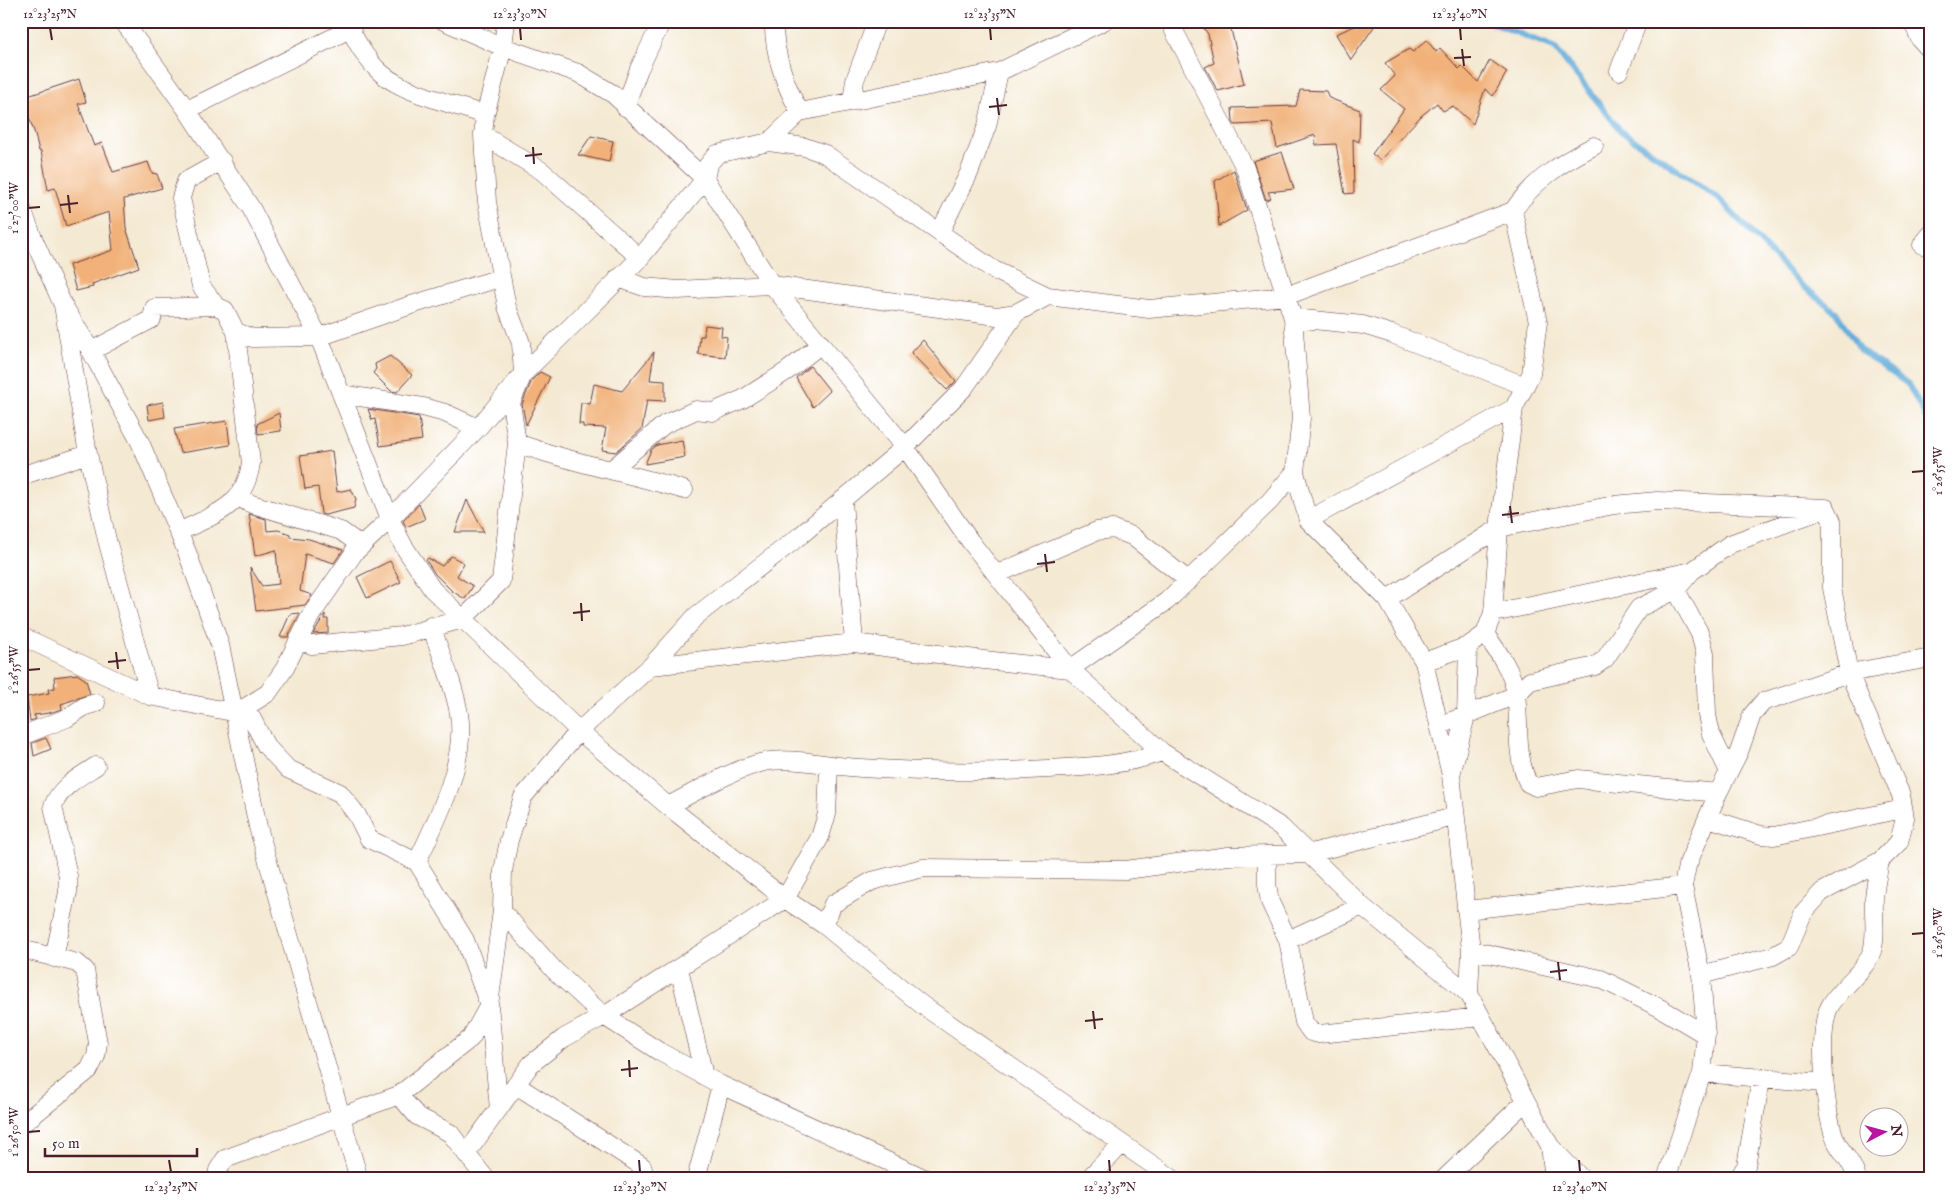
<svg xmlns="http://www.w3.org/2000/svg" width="1952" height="1200" viewBox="0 0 1952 1200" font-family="'IM FELL English',serif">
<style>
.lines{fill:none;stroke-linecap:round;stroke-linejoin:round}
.stream{stroke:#60abd9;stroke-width:6}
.building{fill:#f1b178}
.minor-casing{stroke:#643d44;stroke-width:19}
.minor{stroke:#fff;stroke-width:18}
.ticks{fill:none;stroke:#4a1f2b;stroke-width:2}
.neatline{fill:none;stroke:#4a1f2b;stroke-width:2}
.ticks-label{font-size:12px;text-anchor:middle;fill:#4a1f2b}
</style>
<rect width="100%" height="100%" fill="#fff"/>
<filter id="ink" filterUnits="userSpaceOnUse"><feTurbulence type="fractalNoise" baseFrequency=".02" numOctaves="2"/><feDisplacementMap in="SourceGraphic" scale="10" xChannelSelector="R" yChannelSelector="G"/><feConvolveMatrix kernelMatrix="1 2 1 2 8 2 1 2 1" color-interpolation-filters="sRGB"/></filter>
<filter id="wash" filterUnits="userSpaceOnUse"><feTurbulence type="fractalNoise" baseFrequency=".0096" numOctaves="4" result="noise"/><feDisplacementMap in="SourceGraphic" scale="20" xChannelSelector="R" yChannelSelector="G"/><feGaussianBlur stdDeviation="1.12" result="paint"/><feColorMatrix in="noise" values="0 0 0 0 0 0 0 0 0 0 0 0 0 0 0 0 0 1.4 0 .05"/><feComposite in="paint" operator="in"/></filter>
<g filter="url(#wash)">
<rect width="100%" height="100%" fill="#f4e9d2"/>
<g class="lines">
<path class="stream" d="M 1487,21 L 1554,47 L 1621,131 L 1718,198 L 1800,284 L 1836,312 L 1860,350 L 1908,384 L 1927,419 L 1931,420"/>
</g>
<g id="blocks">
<path class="building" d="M 1198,21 L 1229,21 L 1244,84 L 1218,91 L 1216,88 L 1205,67 L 1214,63 L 1208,34 Z
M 1366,21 L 1378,21 L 1351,60 L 1336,34 Z
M 1427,40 L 1436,52 L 1440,48 L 1459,69 L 1462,66 L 1478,82 L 1490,60 L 1507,72 L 1493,96 L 1485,89 L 1473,124 L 1453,106 L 1443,111 L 1437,103 L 1421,116 L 1380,160 L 1372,154 L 1404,109 L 1381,90 L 1395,76 L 1385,63 L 1409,49 L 1413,52 Z
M 79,79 L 86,102 L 78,104 L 94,146 L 102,143 L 113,172 L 148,162 L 152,173 L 157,174 L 162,188 L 124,199 L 126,228 L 139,267 L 92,284 L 93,287 L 76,291 L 69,265 L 113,250 L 109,212 L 66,226 L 55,188 L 48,190 L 41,151 L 39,151 L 35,134 L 22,98 Z
M 1300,90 L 1326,91 L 1329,98 L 1360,110 L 1359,142 L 1353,139 L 1354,193 L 1345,194 L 1336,144 L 1316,145 L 1315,135 L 1277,148 L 1272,123 L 1235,125 L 1233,122 L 1232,108 L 1296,106 Z
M 591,136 L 613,141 L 609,162 L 578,155 Z
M 1282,152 L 1294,189 L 1268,192 L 1271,198 L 1266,200 L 1253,161 Z
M 1234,170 L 1247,210 L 1219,226 L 1215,181 Z
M 705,325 L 722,327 L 721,336 L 727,337 L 725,357 L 698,354 L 700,336 L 704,336 Z
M 923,340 L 956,381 L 947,390 L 911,353 Z
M 654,352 L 650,380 L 665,381 L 665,401 L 647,400 L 642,429 L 616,452 L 602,450 L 606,428 L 583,427 L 583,424 L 579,424 L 581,403 L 590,404 L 594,384 L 622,391 Z
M 390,356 L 412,375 L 397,392 L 391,391 L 373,373 L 376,369 L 375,364 Z
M 810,366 L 830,391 L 813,407 L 796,378 Z
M 540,372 L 550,377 L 526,425 L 522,404 L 532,380 Z
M 163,402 L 165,417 L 149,420 L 147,405 Z
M 368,409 L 419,417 L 422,440 L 380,446 L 375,419 L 372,420 Z
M 279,413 L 281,431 L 258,434 L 257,424 Z
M 227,421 L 230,445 L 180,453 L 174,429 Z
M 682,440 L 685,457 L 645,464 L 651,450 L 657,445 Z
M 332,451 L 337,492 L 351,489 L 356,499 L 354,508 L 325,515 L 321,514 L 318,487 L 305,489 L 300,456 Z
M 467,500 L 484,532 L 455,532 Z
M 419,504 L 425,519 L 406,527 L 403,521 Z
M 249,514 L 266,519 L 267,531 L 278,530 L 290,534 L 290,537 L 309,539 L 343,550 L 334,563 L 305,554 L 300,591 L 312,595 L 305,605 L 256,611 L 250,567 L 262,586 L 279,584 L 276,550 L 255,556 Z
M 451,556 L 464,563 L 457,576 L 473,586 L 465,599 L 452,591 L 435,574 L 426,560 L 428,558 L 442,566 Z
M 390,561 L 401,582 L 367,598 L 357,577 Z
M 300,613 L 288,637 L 280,637 L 290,614 Z
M 325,614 L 325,619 L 328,619 L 328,633 L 313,634 Z
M 77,674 L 86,680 L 90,694 L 61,704 L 62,709 L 49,713 L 34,715 L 36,719 L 30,721 L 27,697 L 49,693 L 48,689 L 55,688 L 54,677 Z
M 46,738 L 51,749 L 34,756 L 32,743 Z"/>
</g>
</g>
<g filter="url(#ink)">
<use href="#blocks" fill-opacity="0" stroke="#643d44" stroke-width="1"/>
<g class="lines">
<g class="minor-casing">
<path id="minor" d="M 123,21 L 187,110 L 251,208 L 319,337 L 390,519 L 403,545 L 432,589 L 579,731 L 668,806 L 785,899 L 824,925 L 922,1005 L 1173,1179
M 346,21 C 355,39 365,59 381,73 C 405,94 454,104 485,115
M 444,21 L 503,47 L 578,73 L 613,94 L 705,179 L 772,285 L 905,447 L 970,541 L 1070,669 L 1162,752 L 1281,827 L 1362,906 L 1469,994 L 1550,1146 L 1554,1179
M 774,21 C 773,51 785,86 800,112
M 1169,21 L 1245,168 L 1293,318 L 1301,418 L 1295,472 L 1308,520 L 1387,599 L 1424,662 L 1451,775 L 1471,950 L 1469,994
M 1912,21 L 1920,39 L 1931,51
M 1619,71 L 1638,21
M 852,101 L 855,80 L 877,21
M 625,107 L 639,69 L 662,21
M 187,110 L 350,29
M 483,135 L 542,171 L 640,258
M 769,142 L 800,112 L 999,72 L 1104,21
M 222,161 L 186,181 L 181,198 L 201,286 L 216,306 L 225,310 L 236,332
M 21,206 L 33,238 L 63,305 L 88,454 L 107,540 L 150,696
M 940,232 L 969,173 L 987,126 L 999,72
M 1922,245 L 1931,234
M 618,278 L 644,287 L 678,290 L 772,285 L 997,316 L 1016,313 L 1048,296
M 63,305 L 91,351 L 140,442 L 187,552 L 220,645 L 258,827 L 359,1179
M 1293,318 L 1363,325 L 1392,334 L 1525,386
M 91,351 L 152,319 L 154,308 L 216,306
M 341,394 L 423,407 L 445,413 L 478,428
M 517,443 C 571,463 629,473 684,490
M 611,470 L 665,424 L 696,410 L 713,412 L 743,399 L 787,371 L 821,344
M 21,476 L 88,454
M 239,497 L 249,503 L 341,531 L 355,541 L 354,553
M 843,501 L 854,643
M 1308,520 L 1514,408 L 1531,374 L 1538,322 L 1513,211
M 179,532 C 215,514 245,507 251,463 L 236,332 L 253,338 L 319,337 L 411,305 L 500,278
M 997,574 L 1097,531 L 1113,529 L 1132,536 L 1189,581
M 1676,590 L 1700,634 L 1705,653 L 1707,715 L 1711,734 L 1729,772
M 1387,599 L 1499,528 L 1614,505 L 1657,501 L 1826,508
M 1493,613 L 1692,571
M 1485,634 C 1499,653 1513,672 1516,695 C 1520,725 1515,754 1528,783 L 1536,787 L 1578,779 L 1718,793
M 21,636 L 150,696 L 232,712 L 246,707 L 268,693 L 285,668 L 311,615 L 354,553 L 390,519 L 478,428 L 523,374 L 640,258 L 705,179 L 708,165 L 717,154 L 769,142 L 805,147 L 825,154 L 994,270 L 1048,296 L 1149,309 L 1286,296 L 1513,211 C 1533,181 1562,162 1594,146
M 298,640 L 312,645 L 402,636 L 463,619 L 501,581 L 517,443 L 511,403 L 523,374 L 521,343 L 507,307 L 487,202 L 483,135 L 485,115 L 503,47 L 506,21
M 1424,662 L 1468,646 L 1485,634 L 1493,613 L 1499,528 L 1514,408
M 651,666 L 696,616 L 801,535 L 905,447 L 964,388 L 1016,313
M 246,707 L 266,746 L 288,769 L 340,793 L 357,815 L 369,839 L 417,862 L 465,940 L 489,1005 L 499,1109
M 1439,726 L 1516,695 L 1530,681 L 1595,666 L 1605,659 L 1639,608 L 1676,590 L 1692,571 L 1730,544 L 1819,511
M 21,736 L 67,718 L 85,706 L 96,703
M 1452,771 L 1466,716 L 1468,646
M 668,806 C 697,791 728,772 760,763 C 789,755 831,767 861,768 C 923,772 985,773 1047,769 C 1089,767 1122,766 1162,752
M 1708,818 L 1761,835 L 1774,836 L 1903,809
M 1267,855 L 1267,884 L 1270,902 L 1288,940 L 1304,1022 L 1311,1032 L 1319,1034 L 1481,1017
M 417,862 C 437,820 467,761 459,714 C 454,684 441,655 431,626
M 1466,910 L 1683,886
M 502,911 L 555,971 L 604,1016 L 660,1052 L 721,1085 L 926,1179
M 824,925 L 833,904 L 872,881 L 923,868 L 1126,870 L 1228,856 L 1307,854 L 1454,817
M 1288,940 L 1362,906
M 21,949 L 77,963 L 85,970 L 98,1043 L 96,1056 L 89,1070 L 21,1125
M 1471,950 L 1601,979 L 1660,1008 L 1706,1035
M 54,958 L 68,892 L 68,876 L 53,806 C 61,786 79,777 96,766
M 679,968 L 704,1076
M 1701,975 L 1773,956 L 1789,947 L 1803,913 L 1822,892 L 1880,861 L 1899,842 L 1905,818 L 1901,795 L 1849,673 L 1832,588 L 1832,521 L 1826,508
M 1702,1073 L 1824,1083
M 516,1085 L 642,1166 L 646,1179
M 399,1095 L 417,1116 L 450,1133 L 486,1179
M 1550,1146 L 1582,1179
M 466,1154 L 531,1064 L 564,1038 L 604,1016 L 785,899 L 820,837 L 827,814 L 829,766
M 217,1179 L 218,1170 L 225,1159 L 399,1095 L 471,1038 L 489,1005 L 502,911 L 503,871 L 509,840 L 523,797 L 579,731 L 651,666 L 854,643 L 984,660 L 1070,669 L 1167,601 L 1270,501 L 1295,472
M 696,1179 L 721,1085
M 1088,1179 L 1122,1144
M 1444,1179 L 1525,1102
M 1666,1179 L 1702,1073 L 1706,1035 L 1701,975 L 1683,886 L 1687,866 L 1718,793 L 1739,752 L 1752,715 L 1763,702 L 1849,673 L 1931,658
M 1735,1179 L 1739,1177 L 1746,1166 L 1761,1079
M 1857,1179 C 1852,1161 1845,1157 1837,1143 C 1825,1120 1817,1032 1829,1008 C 1839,987 1864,974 1872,951 C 1877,936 1873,915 1874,898 C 1875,886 1878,873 1880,861"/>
</g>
<use href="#minor" class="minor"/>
</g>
</g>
<path class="ticks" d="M 50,28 L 52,40M 520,28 L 521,40M 990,28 L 991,40M 1460,28 L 1461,40M 1462,49 L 1464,66M 1454,58 L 1471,57M 997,98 L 999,115M 989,107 L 1007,105M 533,147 L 534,164M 525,156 L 542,154M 68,195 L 70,213M 60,205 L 78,203M 28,208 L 40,207M 1912,472 L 1924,471M 1510,506 L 1512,523M 1502,515 L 1519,513M 1045,554 L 1047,572M 1037,564 L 1055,562M 581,603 L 582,621M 573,613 L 590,611M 116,652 L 118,669M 108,662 L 126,660M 28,670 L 40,669M 1912,934 L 1924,933M 1558,962 L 1560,980M 1550,972 L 1567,970M 1093,1011 L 1095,1029M 1085,1021 L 1103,1019M 629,1060 L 630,1077M 621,1070 L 638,1068M 28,1132 L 40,1131M 169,1160 L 171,1172M 639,1160 L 640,1172M 1109,1160 L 1110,1172M 1579,1160 L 1580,1172"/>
<rect width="1952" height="1200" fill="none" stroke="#fff" stroke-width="55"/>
<g transform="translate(1884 1132) rotate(84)"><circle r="24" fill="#ffffff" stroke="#b7a5aa"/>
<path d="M0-4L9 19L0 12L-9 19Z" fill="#b5179e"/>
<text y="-8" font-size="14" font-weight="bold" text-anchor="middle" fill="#4a1f2b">N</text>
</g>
<path d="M45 1148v8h152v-8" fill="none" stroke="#4a1f2b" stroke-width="2.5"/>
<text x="52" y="1148" font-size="15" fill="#4a1f2b" stroke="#ffffff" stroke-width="4" paint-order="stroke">50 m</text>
<rect x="28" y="28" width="1896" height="1144" class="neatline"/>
<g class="ticks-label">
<text x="50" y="18">12°23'25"N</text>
<text x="520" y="18">12°23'30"N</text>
<text x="990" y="18">12°23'35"N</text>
<text x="1460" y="18">12°23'40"N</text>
<text transform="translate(14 208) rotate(-90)" y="4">1°27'00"W</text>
<text transform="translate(1938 471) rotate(-90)" y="4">1°26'55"W</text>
<text transform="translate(14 670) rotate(-90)" y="4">1°26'55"W</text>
<text transform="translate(1938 933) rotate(-90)" y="4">1°26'50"W</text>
<text transform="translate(14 1132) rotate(-90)" y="4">1°26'50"W</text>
<text x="171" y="1191">12°23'25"N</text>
<text x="640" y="1191">12°23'30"N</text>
<text x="1110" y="1191">12°23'35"N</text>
<text x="1580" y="1191">12°23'40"N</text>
</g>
</svg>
